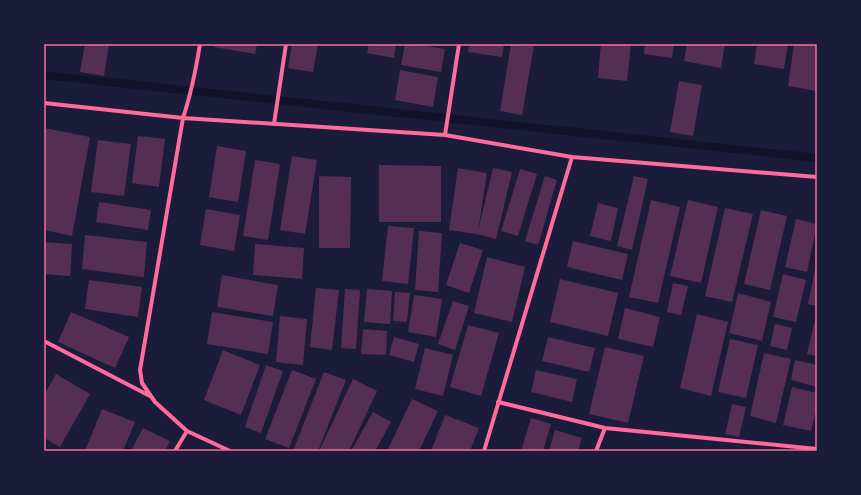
<svg xmlns="http://www.w3.org/2000/svg" width="861" height="495" viewBox="0 0 861 495" font-family="Merriweather,serif">
<style>
.lines{fill:none;stroke-linecap:round;stroke-linejoin:round}
.stream{stroke:#12122b;stroke-width:8}
.building{fill:#542f53}
.minor{stroke:#ff6b9d;stroke-width:4}
.neatline{fill:none;stroke:#ff6b9d;stroke-width:1.5}
</style>
<rect width="100%" height="100%" fill="#1b1b3a"/>
<g class="lines">
<path class="stream" d="M 44,75 L 817,158"/>
</g>
<path class="building" d="M 85,44 L 109,44 L 104,76 L 80,72 Z
M 214,44 L 257,44 L 255,54 L 214,47 Z
M 292,44 L 318,44 L 313,72 L 288,68 Z
M 369,44 L 396,44 L 394,58 L 367,53 Z
M 405,44 L 415,44 L 445,49 L 441,72 L 401,65 Z
M 469,44 L 504,44 L 502,57 L 468,52 Z
M 511,44 L 534,46 L 522,115 L 500,111 Z
M 601,44 L 631,44 L 627,81 L 598,78 Z
M 645,44 L 674,44 L 672,58 L 644,54 Z
M 687,44 L 725,44 L 721,68 L 684,61 Z
M 757,44 L 788,44 L 784,69 L 754,64 Z
M 794,44 L 817,44 L 817,91 L 788,86 Z
M 400,70 L 438,77 L 433,107 L 395,100 Z
M 679,81 L 702,85 L 693,136 L 670,132 Z
M 44,128 L 90,137 L 72,236 L 44,230 Z
M 138,136 L 165,139 L 159,187 L 132,183 Z
M 98,140 L 131,144 L 124,196 L 91,192 Z
M 217,146 L 246,151 L 238,202 L 209,197 Z
M 292,156 L 317,160 L 305,234 L 280,230 Z
M 255,160 L 280,164 L 268,240 L 243,236 Z
M 379,165 L 441,166 L 441,222 L 379,222 Z
M 458,168 L 487,173 L 478,231 L 493,168 L 512,172 L 496,239 L 477,234 L 449,230 Z
M 520,169 L 537,174 L 518,236 L 501,231 Z
M 319,176 L 351,177 L 350,248 L 319,248 Z
M 545,176 L 557,180 L 538,245 L 525,241 Z
M 634,176 L 648,179 L 632,250 L 617,246 Z
M 651,200 L 680,207 L 658,303 L 629,297 Z
M 688,200 L 718,207 L 701,283 L 670,276 Z
M 99,202 L 151,210 L 148,230 L 96,222 Z
M 598,203 L 618,208 L 611,241 L 590,236 Z
M 725,208 L 753,214 L 732,302 L 705,296 Z
M 206,209 L 240,215 L 234,251 L 200,245 Z
M 761,210 L 787,216 L 770,290 L 744,284 Z
M 796,219 L 817,224 L 807,272 L 785,267 Z
M 388,226 L 414,228 L 408,284 L 382,281 Z
M 419,231 L 442,233 L 438,292 L 415,290 Z
M 85,235 L 147,242 L 144,277 L 82,269 Z
M 573,241 L 628,254 L 622,280 L 567,267 Z
M 44,242 L 72,244 L 70,276 L 44,274 Z
M 460,243 L 483,250 L 469,293 L 446,285 Z
M 255,244 L 304,248 L 302,279 L 253,275 Z
M 487,257 L 525,267 L 512,322 L 474,313 Z
M 816,265 L 817,266 L 817,306 L 808,304 Z
M 783,274 L 806,280 L 796,322 L 773,317 Z
M 222,275 L 278,285 L 273,316 L 217,307 Z
M 560,279 L 618,293 L 608,336 L 550,322 Z
M 89,280 L 142,287 L 138,317 L 85,309 Z
M 673,283 L 688,286 L 681,315 L 667,312 Z
M 316,288 L 339,290 L 332,350 L 310,347 Z
M 345,289 L 360,290 L 356,349 L 341,348 Z
M 367,289 L 392,291 L 390,324 L 364,322 Z
M 395,292 L 410,293 L 407,322 L 393,321 Z
M 738,293 L 771,302 L 762,341 L 729,333 Z
M 414,295 L 442,299 L 436,337 L 408,332 Z
M 453,301 L 469,306 L 455,350 L 438,344 Z
M 625,308 L 660,317 L 653,347 L 618,339 Z
M 71,312 L 129,337 L 115,368 L 58,342 Z
M 212,312 L 273,322 L 268,354 L 207,344 Z
M 697,314 L 728,322 L 711,396 L 680,388 Z
M 280,316 L 307,319 L 303,365 L 276,362 Z
M 815,320 L 817,321 L 817,356 L 807,354 Z
M 775,324 L 792,328 L 787,350 L 770,346 Z
M 468,325 L 499,333 L 481,396 L 450,387 Z
M 363,329 L 387,331 L 386,355 L 361,354 Z
M 394,337 L 419,344 L 414,362 L 389,355 Z
M 548,337 L 595,348 L 589,372 L 542,361 Z
M 730,339 L 758,345 L 746,398 L 718,392 Z
M 605,347 L 644,356 L 628,423 L 589,414 Z
M 425,348 L 453,355 L 443,396 L 415,389 Z
M 223,350 L 260,365 L 241,415 L 204,400 Z
M 764,353 L 791,359 L 776,423 L 750,416 Z
M 795,360 L 817,365 L 817,387 L 791,380 Z
M 266,365 L 283,371 L 261,433 L 245,427 Z
M 292,370 L 316,379 L 289,448 L 265,439 Z
M 536,370 L 577,379 L 572,402 L 531,392 Z
M 324,372 L 346,380 L 318,451 L 293,451 Z
M 56,374 L 90,394 L 60,447 L 44,438 L 44,395 Z
M 353,379 L 377,391 L 349,451 L 319,451 Z
M 792,387 L 817,393 L 817,406 L 811,431 L 783,425 Z
M 412,399 L 438,411 L 419,451 L 387,451 Z
M 732,404 L 746,407 L 739,437 L 725,434 Z
M 102,409 L 135,422 L 123,451 L 85,451 Z
M 373,412 L 391,422 L 375,451 L 351,451 Z
M 445,415 L 479,428 L 470,451 L 431,451 Z
M 531,418 L 551,424 L 543,451 L 521,451 Z
M 143,428 L 170,441 L 165,451 L 131,451 Z
M 555,430 L 582,438 L 578,451 L 549,451 Z"/>
<g class="lines">
<path class="minor" d="M 200,44 C 196,69 191,94 183,118 L 140,370 L 142,383 L 155,402 L 187,431 L 230,451
M 44,103 L 183,118 L 445,135 L 572,157 L 817,177
M 274,124 L 286,44
M 445,135 L 459,44
M 44,341 L 150,396
M 498,402 L 605,428 L 817,449
M 175,451 L 187,431
M 484,451 L 572,157
M 596,451 L 605,428"/>
</g>
<rect width="861" height="495" fill="none" stroke="#1b1b3a" stroke-width="90"/>
<rect x="45" y="45" width="771" height="405" class="neatline"/>
</svg>
